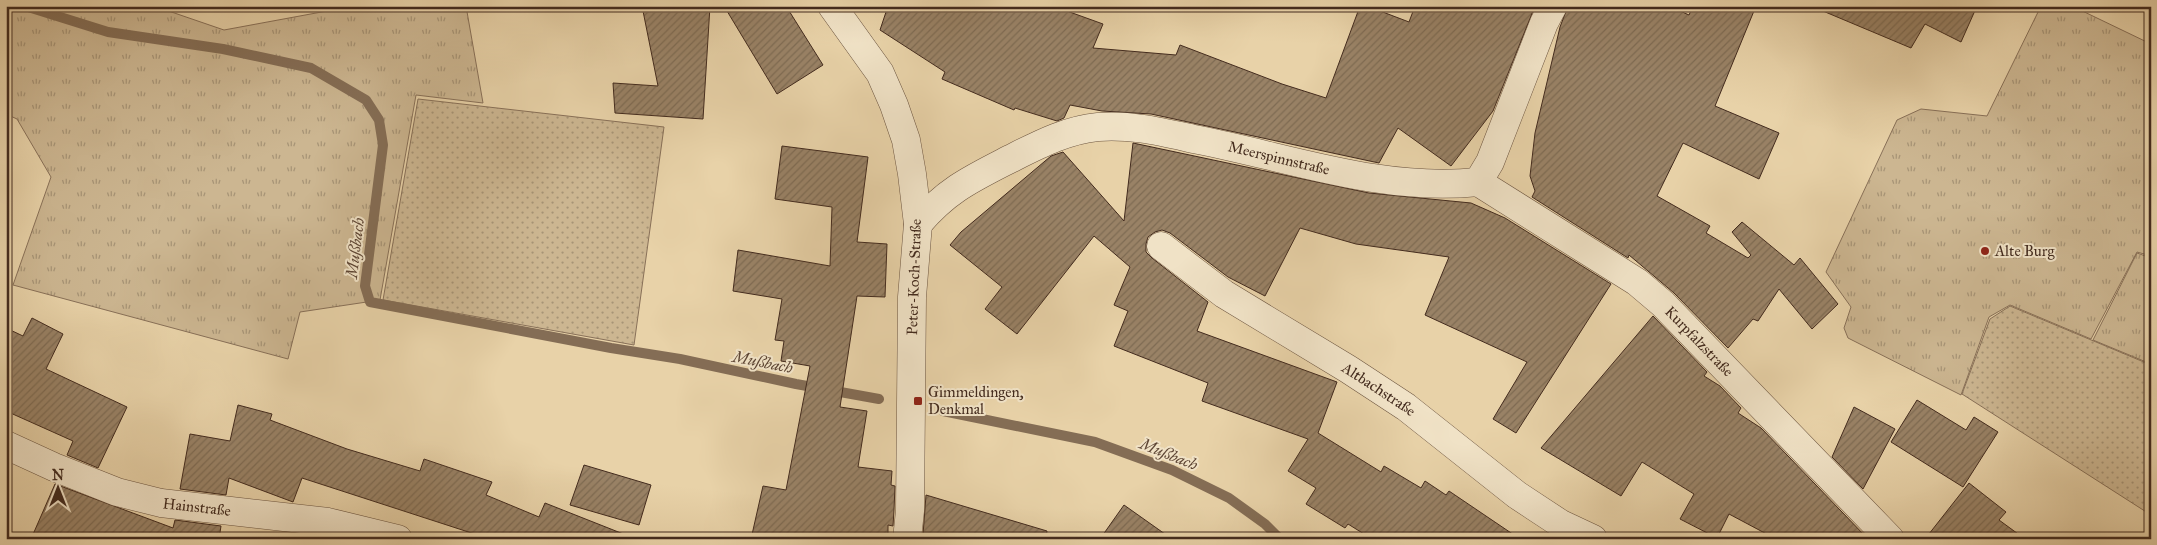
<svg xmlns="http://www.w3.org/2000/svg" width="2157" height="545" viewBox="0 0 2157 545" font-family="'IM FELL Great Primer',serif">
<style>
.grass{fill:url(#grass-tufts);stroke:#887058}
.garden{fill:url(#garden-dots);stroke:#887058}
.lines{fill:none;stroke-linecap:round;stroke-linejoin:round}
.stream{stroke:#846d55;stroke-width:10}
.building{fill:url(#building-hatch);stroke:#432b1e}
.minor-casing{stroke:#6c5540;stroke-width:29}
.minor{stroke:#f0e2c6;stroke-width:28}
.poi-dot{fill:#8f2418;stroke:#f0e2c6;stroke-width:2}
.labels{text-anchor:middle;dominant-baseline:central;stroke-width:4;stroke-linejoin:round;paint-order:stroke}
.street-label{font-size:15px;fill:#432b1e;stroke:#f0e2c6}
.poi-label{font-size:15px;fill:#432b1e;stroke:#f0e2c6;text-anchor:start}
.water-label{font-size:16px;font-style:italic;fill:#5e4635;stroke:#f0e2c6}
</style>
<defs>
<pattern id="grass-tufts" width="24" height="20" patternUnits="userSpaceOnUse" patternTransform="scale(1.25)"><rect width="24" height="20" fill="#ccb691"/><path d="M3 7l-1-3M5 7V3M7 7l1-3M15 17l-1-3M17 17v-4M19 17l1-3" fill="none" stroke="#a79476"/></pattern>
<pattern id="garden-dots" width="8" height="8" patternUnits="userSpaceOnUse" patternTransform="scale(1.25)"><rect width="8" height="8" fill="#ccb691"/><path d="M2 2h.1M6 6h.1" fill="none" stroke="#a79476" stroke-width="1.8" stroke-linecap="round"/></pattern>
<pattern id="building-hatch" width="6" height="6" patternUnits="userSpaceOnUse" patternTransform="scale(1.25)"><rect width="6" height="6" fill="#998266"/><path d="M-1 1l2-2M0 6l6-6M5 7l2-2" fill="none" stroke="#7e6b53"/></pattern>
</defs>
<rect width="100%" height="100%" fill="#e8d2a8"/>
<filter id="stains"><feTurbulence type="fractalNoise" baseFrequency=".004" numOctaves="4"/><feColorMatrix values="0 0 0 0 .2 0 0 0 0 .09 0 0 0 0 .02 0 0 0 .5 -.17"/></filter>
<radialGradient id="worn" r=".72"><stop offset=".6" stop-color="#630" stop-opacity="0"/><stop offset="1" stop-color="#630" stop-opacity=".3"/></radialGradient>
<path class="grass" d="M 6,6 L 154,6 L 224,30 L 354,6 L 466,6 L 483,103 L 416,95 L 380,300 L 300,312 L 288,359 L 13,285 L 51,177 L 17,119 L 6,114 Z
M 2041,6 L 2072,6 L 2151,44 L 2151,256 L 2137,252 L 2091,339 L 2010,305 L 1989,317 L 1961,395 L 1848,338 L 1844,328 L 1851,307 L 1826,272 L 1897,120 L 1921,109 L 1987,116 Z
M 2137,253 L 2151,258 L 2151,364 L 2093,340 Z"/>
<path class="garden" d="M 418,99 L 664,127 L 634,345 L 383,300 Z
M 2010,306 L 2151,365 L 2151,515 L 1962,394 L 1990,319 Z"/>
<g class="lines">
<path class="stream" d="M 25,6 L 108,32 L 223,49 L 311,68 L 366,100 L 379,120 L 383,145 L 365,286 L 370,302 L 611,348 L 680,359 L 796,384 L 879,399
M 943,411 L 1095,442 L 1172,470 L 1229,498 L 1265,524 L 1280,539"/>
</g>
<path class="building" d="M 642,6 L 710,6 L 703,119 L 615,113 L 613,83 L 658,86 Z
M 724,6 L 786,6 L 823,65 L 777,94 Z
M 888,6 L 1053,6 L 1103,24 L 1093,48 L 1176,55 L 1180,45 L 1282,84 L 1326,98 L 1360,6 L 1367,6 L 1409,22 L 1415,6 L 1535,6 L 1493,111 L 1451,166 L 1398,128 L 1379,163 L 1151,114 L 1102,111 L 1070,105 L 1064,118 L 1057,121 L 1015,108 L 1014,110 L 942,79 L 945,72 L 880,30 Z
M 1568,6 L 1669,6 L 1689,15 L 1693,6 L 1756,6 L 1715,106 L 1779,133 L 1759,179 L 1683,143 L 1657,196 L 1710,226 L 1706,233 L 1748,258 L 1751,255 L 1732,232 L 1742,222 L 1794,265 L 1800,258 L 1838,304 L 1812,329 L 1779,289 L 1758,321 L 1753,319 L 1728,348 L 1674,293 L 1629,255 L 1628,258 L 1532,197 L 1535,191 L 1530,176 L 1535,133 L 1560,27 Z
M 1811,6 L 1977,6 L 1961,42 L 1925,24 L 1911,48 Z
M 1133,143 L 1369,193 L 1471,203 L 1505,218 L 1611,284 L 1516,433 L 1493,419 L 1527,362 L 1425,315 L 1449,257 L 1356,244 L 1300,228 L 1265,296 L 1228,277 L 1170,233 L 1162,230 L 1155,232 L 1148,237 L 1146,244 L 1146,252 L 1152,258 L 1208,302 L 1197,331 L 1337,382 L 1318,433 L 1381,472 L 1384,466 L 1421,488 L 1425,481 L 1446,495 L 1449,491 L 1520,539 L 1372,539 L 1348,524 L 1345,528 L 1306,504 L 1316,488 L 1288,471 L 1308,439 L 1202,401 L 1208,383 L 1114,346 L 1128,311 L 1114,305 L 1130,267 L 1094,236 L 1017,334 L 985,309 L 1002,287 L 950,245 L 961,232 L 1051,156 L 1063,152 L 1124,221 Z
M 782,146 L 868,157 L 857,242 L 887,244 L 885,297 L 857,296 L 840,407 L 867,411 L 858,467 L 892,471 L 891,485 L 895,486 L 894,510 L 893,526 L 888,525 L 888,539 L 751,539 L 763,486 L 786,490 L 810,366 L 781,361 L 784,341 L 775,340 L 782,299 L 733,291 L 738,250 L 830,266 L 832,207 L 775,199 Z
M 1653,316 L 1707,372 L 1704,376 L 1720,386 L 1741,408 L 1738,413 L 1761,428 L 1868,539 L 1776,539 L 1729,514 L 1717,538 L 1680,519 L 1694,494 L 1642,462 L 1621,496 L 1541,448 Z
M 32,318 L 63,334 L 46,369 L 127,407 L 98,468 L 67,455 L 73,441 L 6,411 L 6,328 L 23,336 Z
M 1917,400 L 1966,430 L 1974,417 L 1998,432 L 1963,487 L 1891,442 Z
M 238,405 L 272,414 L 270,420 L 347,449 L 420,471 L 424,459 L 492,482 L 486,495 L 539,517 L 545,503 L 631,537 L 631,539 L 490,539 L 302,478 L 293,502 L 229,478 L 226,495 L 180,489 L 190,434 L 230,441 Z
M 1854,407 L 1895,429 L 1863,489 L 1832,457 Z
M 584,465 L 651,485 L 639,525 L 570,505 Z
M 1969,483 L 2006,512 L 1999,520 L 2025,539 L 1925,539 Z
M 55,484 L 173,528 L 175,520 L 221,526 L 219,539 L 31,539 Z
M 926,495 L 1047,531 L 1046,539 L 934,539 L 923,535 Z
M 1124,505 L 1172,539 L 1100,539 Z"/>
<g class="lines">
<g class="minor-casing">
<g id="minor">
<path d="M 832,6 L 880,73 L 894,105 L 906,140 L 912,174 L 918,224 L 912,297 L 910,511 L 907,539"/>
<path id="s1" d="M 1478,182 L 1637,282 L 1663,304 L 1890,539"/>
<path d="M 1478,182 L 1490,162 L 1544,23 L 1553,6"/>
<path id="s2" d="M 918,224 C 947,190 971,179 1010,159 C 1038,145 1066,130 1098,127 C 1132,124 1166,133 1199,140 C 1291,158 1382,192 1478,182"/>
<path id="s3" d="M 1161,246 L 1224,294 L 1348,369 L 1406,407 L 1517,495 L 1561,524 L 1593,539"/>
<path id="s4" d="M 6,445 L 54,467 L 117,492 L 161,503 L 328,522 L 398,539"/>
</g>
</g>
<use href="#minor" class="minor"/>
</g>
<g class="poi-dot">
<circle cx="1985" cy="251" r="5"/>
<rect x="913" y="396" width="10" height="10" rx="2.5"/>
</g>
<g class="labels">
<g class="street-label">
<text stroke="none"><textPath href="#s2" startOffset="392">Meerspinnstraße</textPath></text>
<text transform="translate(914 277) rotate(-88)">Peter-Koch-Straße</text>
<text stroke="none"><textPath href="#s1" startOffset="274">Kurpfalzstraße</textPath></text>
<text stroke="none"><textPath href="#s3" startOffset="261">Altbachstraße</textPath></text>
<text stroke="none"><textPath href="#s4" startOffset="202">Hainstraße</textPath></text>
</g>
<g class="poi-label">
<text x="1995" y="251">Alte Burg</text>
<text x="928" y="392">Gimmeldingen,<tspan x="928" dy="17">Denkmal</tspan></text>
</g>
<g class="water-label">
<text transform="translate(355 248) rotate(-83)">Mußbach</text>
<text transform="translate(763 362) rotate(11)">Mußbach</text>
<text transform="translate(1169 454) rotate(22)">Mußbach</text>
</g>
</g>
<rect width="2157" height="545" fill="none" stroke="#e8d2a8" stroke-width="25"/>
<rect x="8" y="8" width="2142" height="530" fill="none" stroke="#432b1e" stroke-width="2.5"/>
<rect x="12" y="12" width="2132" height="520" fill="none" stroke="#432b1e"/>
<g transform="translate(58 488)" stroke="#f0e2c6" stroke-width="4" paint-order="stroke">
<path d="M0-4L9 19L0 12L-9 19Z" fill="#432b1e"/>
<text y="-8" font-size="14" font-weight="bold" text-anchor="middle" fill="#432b1e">N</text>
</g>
<rect width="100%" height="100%" filter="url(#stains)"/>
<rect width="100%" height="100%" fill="url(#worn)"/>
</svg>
